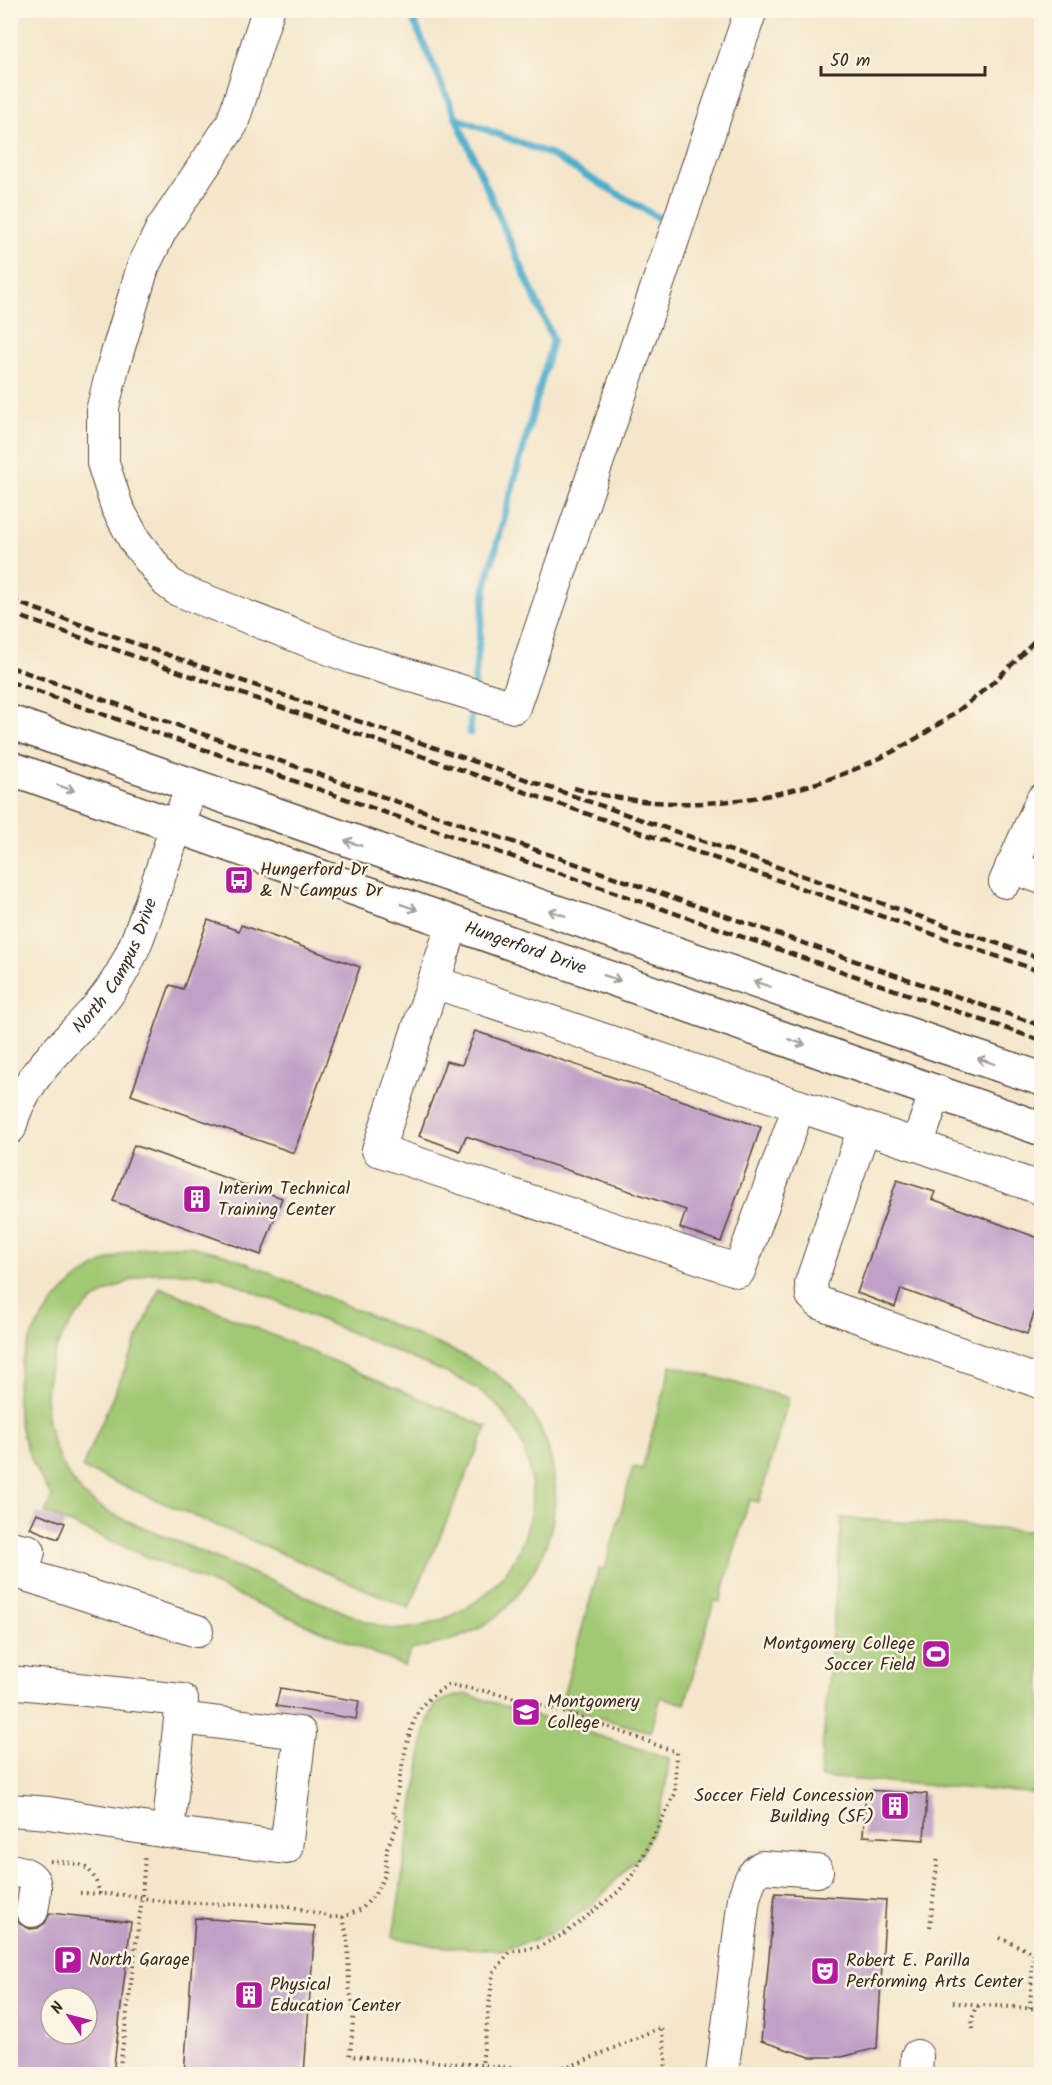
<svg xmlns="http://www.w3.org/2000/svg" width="1052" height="2085" viewBox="0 0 1052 2085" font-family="Kalam,sans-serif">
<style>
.green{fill:#a1c873;stroke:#6e7948;stroke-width:1.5;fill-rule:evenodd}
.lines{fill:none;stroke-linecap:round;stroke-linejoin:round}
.stream{stroke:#4eaecd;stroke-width:7}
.building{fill:#c1a0c7;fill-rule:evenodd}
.minor-casing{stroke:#574638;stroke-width:34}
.major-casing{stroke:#574638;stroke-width:36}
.path{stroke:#574638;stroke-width:4;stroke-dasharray:1.5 4.5;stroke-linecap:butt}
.minor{stroke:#fff;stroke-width:32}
.major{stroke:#fff;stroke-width:33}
.rail{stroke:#3b2a1e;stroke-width:4.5;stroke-dasharray:9 4.5;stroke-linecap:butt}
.oneway{stroke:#a79f9a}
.labels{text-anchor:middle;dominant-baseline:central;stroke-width:5;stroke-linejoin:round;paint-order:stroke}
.poi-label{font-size:18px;fill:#3b2a1e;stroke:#fcf5e5;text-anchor:start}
.street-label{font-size:18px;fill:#3b2a1e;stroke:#fcf5e5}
</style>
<rect width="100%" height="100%" fill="#fcf5e5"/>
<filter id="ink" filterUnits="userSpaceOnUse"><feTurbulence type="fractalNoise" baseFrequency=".0167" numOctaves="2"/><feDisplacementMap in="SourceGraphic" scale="12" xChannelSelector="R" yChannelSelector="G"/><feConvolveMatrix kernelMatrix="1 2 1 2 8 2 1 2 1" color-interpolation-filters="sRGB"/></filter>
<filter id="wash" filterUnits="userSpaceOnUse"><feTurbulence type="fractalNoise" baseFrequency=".008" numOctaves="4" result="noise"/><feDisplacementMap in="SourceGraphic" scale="24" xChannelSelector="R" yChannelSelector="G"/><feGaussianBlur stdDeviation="1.35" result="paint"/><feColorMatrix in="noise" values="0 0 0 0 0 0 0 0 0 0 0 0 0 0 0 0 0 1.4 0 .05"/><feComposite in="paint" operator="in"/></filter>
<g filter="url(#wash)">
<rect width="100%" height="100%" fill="#f4e6cb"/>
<path class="green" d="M 190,1246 L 227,1255 L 461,1354 C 481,1365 502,1375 517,1393 C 565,1450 567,1523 526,1583 C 515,1599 501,1615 485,1625 C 462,1639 437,1645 411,1650 L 404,1666 L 45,1513 L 52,1497 C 34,1468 17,1434 17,1398 C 18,1326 73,1263 144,1248 C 158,1245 175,1247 190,1246 ZM 149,1273 L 187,1273 L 219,1277 L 451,1375 C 469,1384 487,1393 500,1409 C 558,1477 533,1578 453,1615 C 438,1622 413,1630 396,1629 C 386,1629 375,1624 365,1621 L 112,1514 C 102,1508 90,1501 82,1493 C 34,1439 32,1355 88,1305 C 106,1290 127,1282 149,1273 Z
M 160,1287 L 487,1427 L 409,1608 L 82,1468 Z
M 671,1365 L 789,1398 L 759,1502 L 749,1500 L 720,1602 L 714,1601 L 685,1704 L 661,1697 L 651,1732 L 560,1707 L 599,1568 L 605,1569 L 633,1467 L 642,1469 Z
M 842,1518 L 1041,1532 L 1041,1794 L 820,1777 Z
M 466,1694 L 669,1758 L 665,1791 L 657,1822 L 642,1853 L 594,1903 L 549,1935 L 500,1950 L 436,1946 L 393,1937 L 425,1731 C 433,1703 437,1699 466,1694 Z"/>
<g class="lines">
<path class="stream" d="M 409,10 L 553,339 L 486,584 L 474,686
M 456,118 L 549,154 L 666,222
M 470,733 L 471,711"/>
</g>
<g id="blocks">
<path class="building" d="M 208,920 L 239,931 L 241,925 L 360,967 L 294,1153 L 131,1095 L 170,985 L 183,989 Z
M 475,1031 L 761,1127 L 721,1242 L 680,1228 L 686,1210 L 466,1136 L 460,1151 L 419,1136 L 446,1061 L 462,1065 Z
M 134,1145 L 282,1198 L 261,1255 L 113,1201 Z
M 897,1180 L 935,1192 L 932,1199 L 1041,1239 L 1041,1293 L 1027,1334 L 901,1289 L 895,1307 L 857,1293 Z
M 37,1513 L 65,1523 L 58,1539 L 30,1528 Z
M 280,1688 L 359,1701 L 356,1719 L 276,1706 Z
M 866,1790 L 927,1794 L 924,1840 L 863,1836 Z
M 775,1893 L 886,1900 L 877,2048 L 842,2057 L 810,2057 L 761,2041 Z
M 10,1909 L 14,1909 L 15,1918 L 20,1924 L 30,1929 L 38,1928 L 45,1923 L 50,1913 L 131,1922 L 113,2074 L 10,2074 ZM 51,1998 L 87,1998 L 87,2034 L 51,2034 Z
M 195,1918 L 315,1926 L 304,2074 L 184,2074 Z"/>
</g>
</g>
<g filter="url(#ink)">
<use href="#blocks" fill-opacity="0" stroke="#574638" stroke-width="1.5"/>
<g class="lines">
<g class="minor-casing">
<g id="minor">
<path d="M 268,10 L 232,124 L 161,230 L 143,267 L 113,367 L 103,407 L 103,463 L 117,507 L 135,541 L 167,582 L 178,590 L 353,658 L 514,707 L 751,10"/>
<path d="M 1011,867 L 1042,878"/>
<path d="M 1005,882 L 1042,800"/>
<path d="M 434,982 L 799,1106 L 739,1271 L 378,1150 L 453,923"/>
<path d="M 799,1106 L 917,1145 L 936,1091"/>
<path id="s1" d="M 10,1128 C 24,1067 85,1032 116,982 C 134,954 144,921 155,890 C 166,855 178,821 192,787"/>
<path d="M 864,1128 L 811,1283 L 812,1295 L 820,1303 L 1042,1383"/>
<path d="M 917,1145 L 1042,1189"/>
<path d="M 10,1547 L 29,1551 L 23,1574 L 197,1631"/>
<path d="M 10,1682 L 182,1700 L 168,1832 L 49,1813 L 10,1810"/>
<path d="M 168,1832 L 286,1848 L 300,1733 L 181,1718"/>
<path d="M 10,1870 C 41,1874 36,1886 32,1911"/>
<path d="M 722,2074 L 744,1898 C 748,1886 750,1874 762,1867 L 817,1871"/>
<path d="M 916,2074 L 917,2056"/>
</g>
</g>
<g class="major-casing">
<g id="major">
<path d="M 10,722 L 942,1046 L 1042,1079"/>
<path id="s2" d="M 10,768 L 1042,1129"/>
</g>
</g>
<path class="path" d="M 50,1861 C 79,1864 92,1861 100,1894
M 80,1893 L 127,1895 L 166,1902 L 289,1906 L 331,1917 L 343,1917 L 362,1909 L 375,1894 L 385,1875 L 387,1848 L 400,1819 L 393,1815 C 399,1788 406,1726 422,1706 C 429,1697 439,1691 448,1685 C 527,1695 602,1725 676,1752 L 675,1794 L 635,1872 L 619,1891 L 566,1933 L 538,1947 L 510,1952 L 493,1973 L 482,2065
M 343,1917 L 348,1942 L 349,1987 L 354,2010 L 350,2056 L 482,2065 L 522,2069 L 526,2074
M 930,1927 L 938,1856
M 1000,1938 L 1033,1953 L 1030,2008
M 953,2002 L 978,2006
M 973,2029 L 972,2019 L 975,2009 L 982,2005 L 1042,2009
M 119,2074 L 142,1898 L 145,1855
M 534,2074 L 580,2063 L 661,2027 L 666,2059 L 665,2074"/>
<use href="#minor" class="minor"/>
<use href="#major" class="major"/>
<path class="rail" d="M 10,600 L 1042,959
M 10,613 L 1042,972
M 10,667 L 1042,1026
M 10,682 L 1042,1041
M 574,788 C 748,836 927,767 1042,632"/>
</g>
<defs><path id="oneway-shaft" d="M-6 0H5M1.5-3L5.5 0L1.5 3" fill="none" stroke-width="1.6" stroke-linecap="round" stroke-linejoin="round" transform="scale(1.5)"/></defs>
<g class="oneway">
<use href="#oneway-shaft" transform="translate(66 788) rotate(19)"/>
<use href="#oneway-shaft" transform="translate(353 843) rotate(-161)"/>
<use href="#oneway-shaft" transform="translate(409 907) rotate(19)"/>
<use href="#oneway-shaft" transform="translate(557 913) rotate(-161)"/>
<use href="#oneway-shaft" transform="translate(612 978) rotate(19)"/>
<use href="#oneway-shaft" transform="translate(762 984) rotate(-161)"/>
<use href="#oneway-shaft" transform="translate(797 1042) rotate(19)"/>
<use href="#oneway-shaft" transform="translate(986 1061) rotate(-162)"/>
</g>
</g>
<defs>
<g id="bus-square" transform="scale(1.5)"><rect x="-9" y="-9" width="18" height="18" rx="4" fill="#b5179e" stroke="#fcf5e5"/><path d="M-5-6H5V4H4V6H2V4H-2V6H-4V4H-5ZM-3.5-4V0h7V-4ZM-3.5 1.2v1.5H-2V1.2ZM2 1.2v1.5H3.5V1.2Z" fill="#fff"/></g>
<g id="building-square" transform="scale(1.5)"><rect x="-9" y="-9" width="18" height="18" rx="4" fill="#b5179e" stroke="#fcf5e5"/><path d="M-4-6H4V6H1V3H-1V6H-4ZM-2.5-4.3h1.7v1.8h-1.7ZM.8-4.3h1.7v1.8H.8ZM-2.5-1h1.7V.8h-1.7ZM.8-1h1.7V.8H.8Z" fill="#fff"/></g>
<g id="stadium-square" transform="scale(1.5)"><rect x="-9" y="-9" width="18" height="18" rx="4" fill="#b5179e" stroke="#fcf5e5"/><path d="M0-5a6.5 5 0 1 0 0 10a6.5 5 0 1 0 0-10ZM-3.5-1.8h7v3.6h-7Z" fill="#fff"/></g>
<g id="university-square" transform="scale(1.5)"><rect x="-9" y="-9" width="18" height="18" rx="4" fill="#b5179e" stroke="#fcf5e5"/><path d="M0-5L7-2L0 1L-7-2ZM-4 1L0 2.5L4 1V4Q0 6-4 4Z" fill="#fff"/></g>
<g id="parking-square" transform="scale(1.5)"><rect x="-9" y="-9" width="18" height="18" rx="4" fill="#b5179e" stroke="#fcf5e5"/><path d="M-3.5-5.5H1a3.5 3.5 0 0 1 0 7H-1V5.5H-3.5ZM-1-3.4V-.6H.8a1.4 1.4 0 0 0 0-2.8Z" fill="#fff"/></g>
<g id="theatre-square" transform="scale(1.5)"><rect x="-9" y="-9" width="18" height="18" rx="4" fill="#b5179e" stroke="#fcf5e5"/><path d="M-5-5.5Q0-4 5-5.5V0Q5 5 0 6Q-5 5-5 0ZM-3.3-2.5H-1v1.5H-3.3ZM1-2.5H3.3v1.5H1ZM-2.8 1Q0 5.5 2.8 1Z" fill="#fff"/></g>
</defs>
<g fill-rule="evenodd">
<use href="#bus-square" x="239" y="880"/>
<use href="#building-square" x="197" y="1199"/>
<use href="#stadium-square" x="936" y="1654"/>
<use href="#university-square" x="526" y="1712"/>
<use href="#building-square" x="895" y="1806"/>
<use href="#parking-square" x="68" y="1960"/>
<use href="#theatre-square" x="825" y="1971"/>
<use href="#building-square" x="249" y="1995"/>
</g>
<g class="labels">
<g class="poi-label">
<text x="260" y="870">Hungerford Dr<tspan x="260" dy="21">&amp; N Campus Dr</tspan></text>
<text x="218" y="1189">Interim Technical<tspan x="218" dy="21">Training Center</tspan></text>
<text x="915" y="1644" text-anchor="end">Montgomery College<tspan x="915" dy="21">Soccer Field</tspan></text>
<text x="547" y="1702">Montgomery<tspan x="547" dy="21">College</tspan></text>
<text x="874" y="1796" text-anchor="end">Soccer Field Concession<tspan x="874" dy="21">Building (SF)</tspan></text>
<text x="89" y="1960">North Garage</text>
<text x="846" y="1961">Robert E. Parilla<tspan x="846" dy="21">Performing Arts Center</tspan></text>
<text x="270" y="1985">Physical<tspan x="270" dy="21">Education Center</tspan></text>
</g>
<g class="street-label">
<text stroke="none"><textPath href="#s2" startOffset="546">Hungerford Drive</textPath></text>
<text stroke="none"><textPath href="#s1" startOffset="196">North Campus Drive</textPath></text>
</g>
</g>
<rect width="1052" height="2085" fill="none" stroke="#fcf5e5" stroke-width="36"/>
<g transform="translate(69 2016) rotate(305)"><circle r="28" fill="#fcf5e5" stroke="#afa495" stroke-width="1.5"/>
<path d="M0-4.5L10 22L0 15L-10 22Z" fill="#b5179e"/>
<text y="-9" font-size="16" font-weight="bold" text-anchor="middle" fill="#3b2a1e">N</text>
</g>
<path d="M821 66v9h164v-9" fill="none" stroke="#3b2a1e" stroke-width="3"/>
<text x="830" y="66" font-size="18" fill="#3b2a1e" stroke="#fcf5e5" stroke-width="4.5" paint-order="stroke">50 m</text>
</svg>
